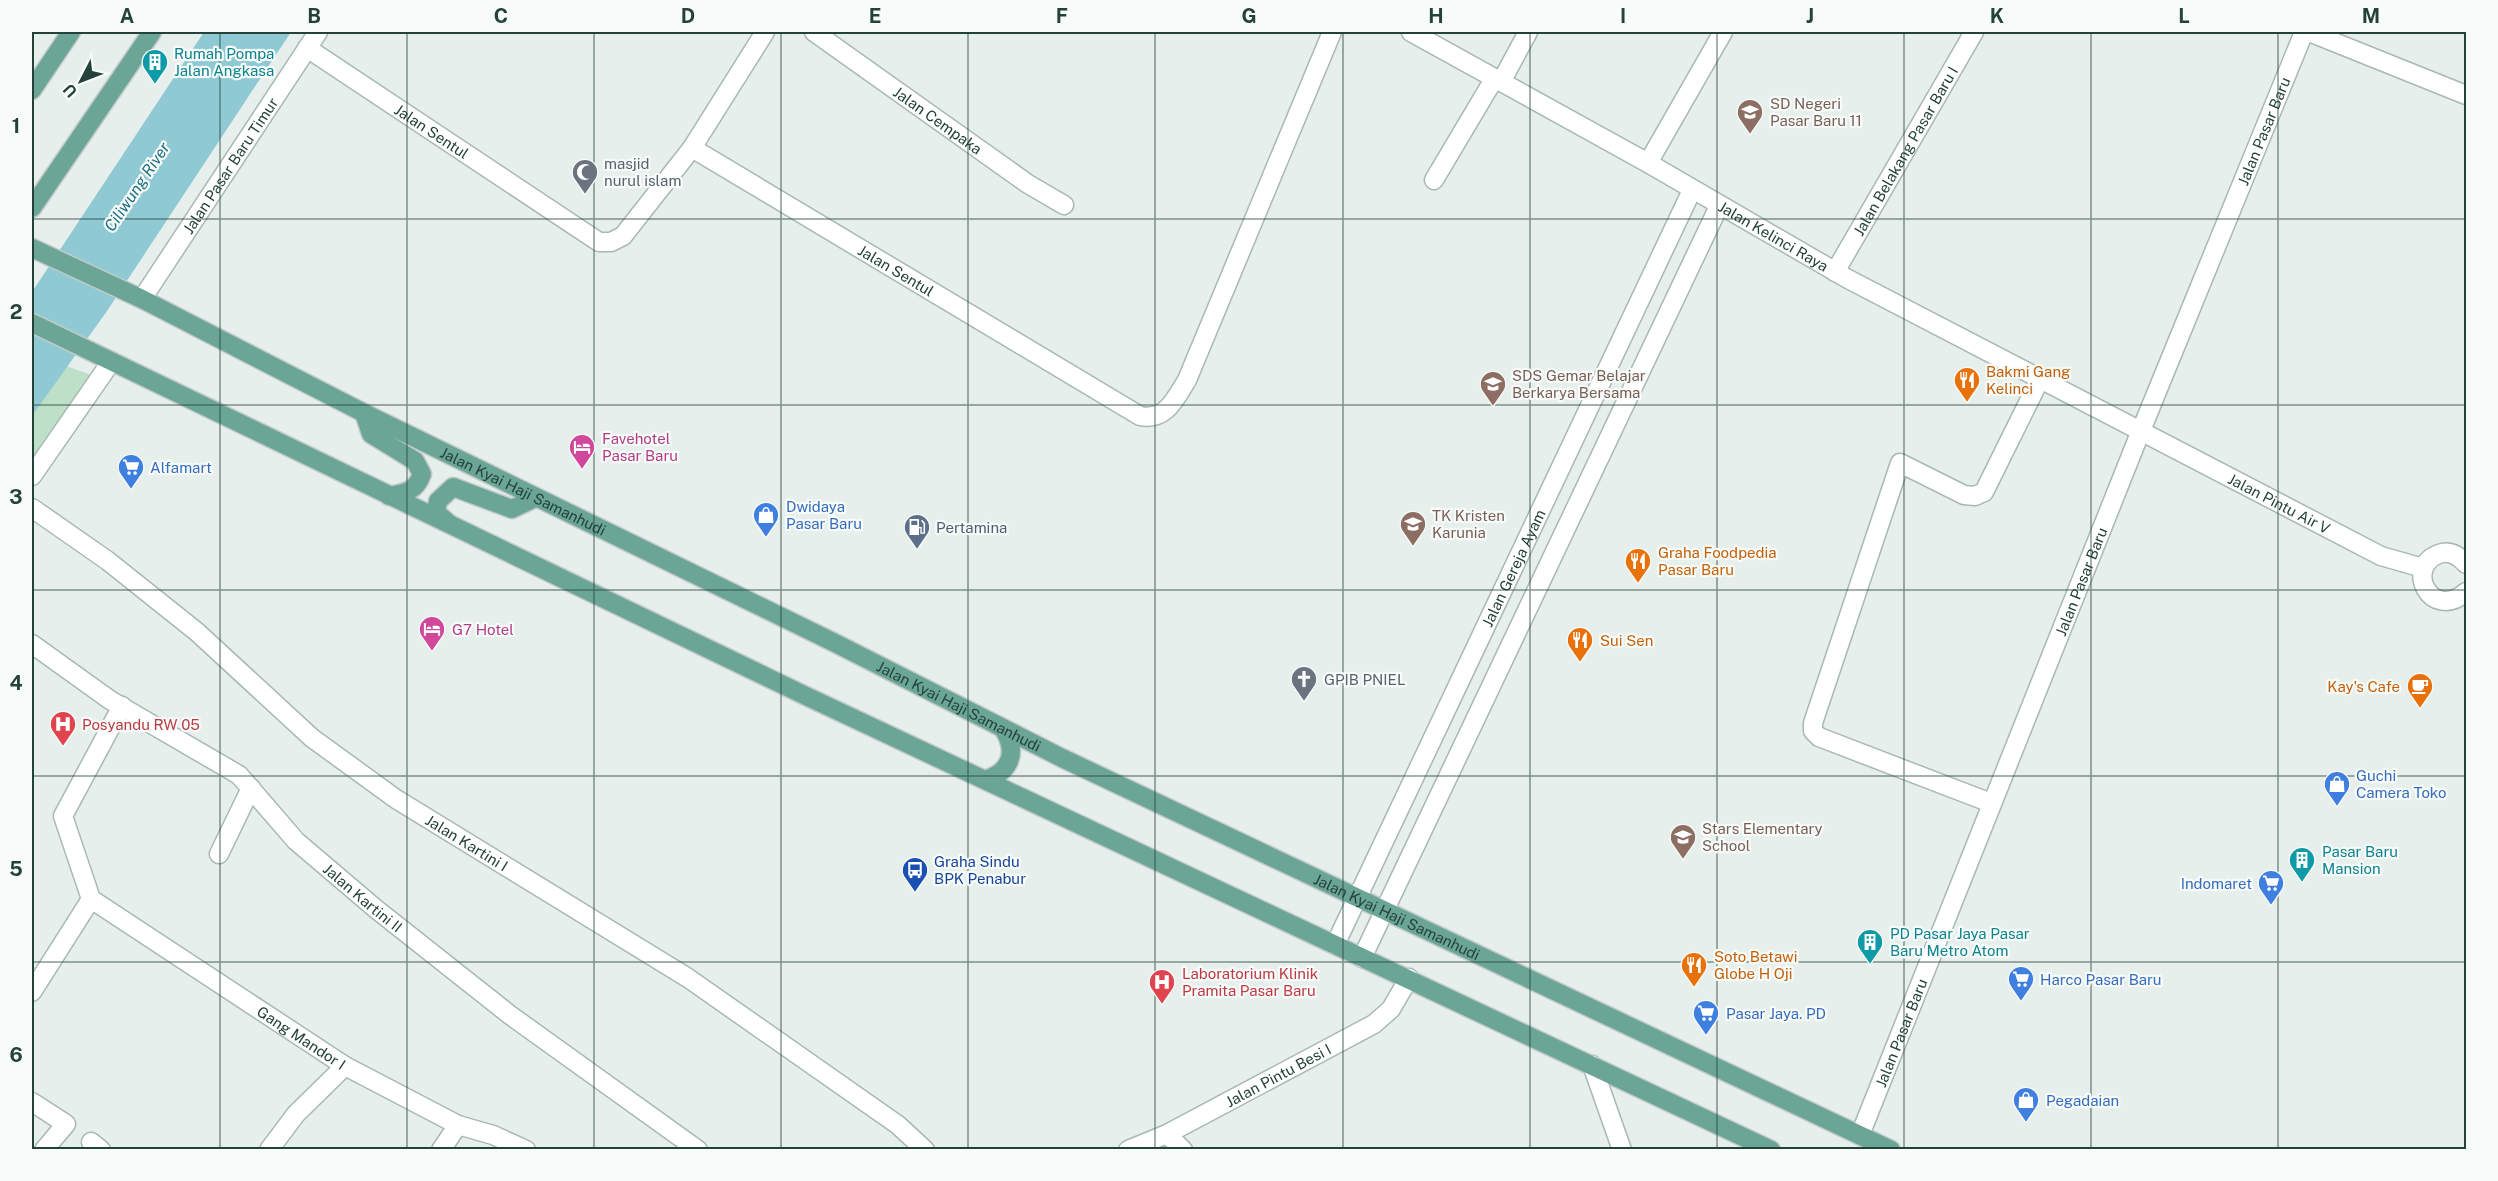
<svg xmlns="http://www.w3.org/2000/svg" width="2498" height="1181" viewBox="0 0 2498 1181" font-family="'Public Sans',sans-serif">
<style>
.green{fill:#bfe0c8}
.water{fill:#8ec9d4}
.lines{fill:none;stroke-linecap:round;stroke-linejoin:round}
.minor-casing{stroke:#a8b8b2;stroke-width:21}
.major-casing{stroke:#c2cac8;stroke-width:21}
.minor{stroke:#fff;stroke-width:18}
.major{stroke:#6aa596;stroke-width:18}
.grid{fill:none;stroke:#24423a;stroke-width:1.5;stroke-opacity:0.55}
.labels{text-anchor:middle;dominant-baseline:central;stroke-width:4.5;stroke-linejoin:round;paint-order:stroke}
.culture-label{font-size:15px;fill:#0d838f;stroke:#f7fbf9;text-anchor:start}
.education-label{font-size:15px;fill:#785e54;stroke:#f7fbf9;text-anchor:start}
.street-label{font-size:15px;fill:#24423a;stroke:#f7fbf9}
.worship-label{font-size:15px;fill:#5b616d;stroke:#f7fbf9;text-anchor:start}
.food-label{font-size:15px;fill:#c56008;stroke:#f7fbf9;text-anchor:start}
.hotel-label{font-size:15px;fill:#b23c85;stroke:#f7fbf9;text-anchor:start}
.shop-label{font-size:15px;fill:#366cbe;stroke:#f7fbf9;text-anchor:start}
.service-label{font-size:15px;fill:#4e5e75;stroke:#f7fbf9;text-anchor:start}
.health-label{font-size:15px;fill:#be3a42;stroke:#f7fbf9;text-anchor:start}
.transit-label{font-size:15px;fill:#164399;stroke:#f7fbf9;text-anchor:start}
.water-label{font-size:16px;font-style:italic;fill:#1c6f80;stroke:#f7fbf9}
.neatline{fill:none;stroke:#24423a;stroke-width:2}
.grid-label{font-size:20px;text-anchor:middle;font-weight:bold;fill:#24423a}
</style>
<rect width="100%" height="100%" fill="#e6efeb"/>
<path class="green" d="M 66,366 L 100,378 L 32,476 L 32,416 Z"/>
<path class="water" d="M 204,32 L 291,32 L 107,311 L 32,416 L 32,292 Z"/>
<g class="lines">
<g class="minor-casing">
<g id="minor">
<path id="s1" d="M 814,32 L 1028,184 L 1064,205"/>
<path id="s2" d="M 1411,32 L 1648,163 L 1848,279 L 2381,556 L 2423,568"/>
<path d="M 2309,32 L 2466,95"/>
<path id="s3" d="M 307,48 L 599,242 L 611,242 L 623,236 L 692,148 L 765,32"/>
<path d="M 1501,82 L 1528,32"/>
<path id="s4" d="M 692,148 L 1140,416 C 1166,421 1175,399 1187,380 L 1332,32"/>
<path d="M 1648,163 L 1723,32"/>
<path d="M 1434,180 L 1494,79"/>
<path id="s5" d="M 1835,272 L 1974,32"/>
<path id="s6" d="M 142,299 L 318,32"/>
<path d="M 32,476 L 111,362"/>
<path id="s7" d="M 32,508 L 108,561 L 197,632 L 312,738 L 396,799 L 688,978 L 898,1125 L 925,1150"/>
<path d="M 2466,564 C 2460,557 2452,551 2442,553 C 2402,564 2430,623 2466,592"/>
<path id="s8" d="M 32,644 L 110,700 L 239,775 L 296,841 L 376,909 L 510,1015 L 698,1150"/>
<path d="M 1991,803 L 1819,737 L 1813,731 L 1813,723 L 1900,463 L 1964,495 L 1975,496 L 1984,492 L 2040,379"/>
<path d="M 219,854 L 251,788"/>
<path id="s9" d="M 91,899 L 345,1066 L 458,1125 L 493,1135 L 526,1150"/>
<path d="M 91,899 L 63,816 L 122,706"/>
<path id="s10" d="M 1335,945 L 1692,190"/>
<path d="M 1362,958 L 1719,206"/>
<path d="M 32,992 L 91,899"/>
<path d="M 1592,1065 L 1622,1150"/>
<path d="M 32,1102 L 66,1124 L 44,1150"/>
<path d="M 1167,1134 L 1183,1150"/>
<path id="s11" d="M 1860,1135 L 2140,433 L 2304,32"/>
<path d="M 91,1142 L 101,1150"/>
<path d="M 269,1150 L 296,1114 L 345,1066"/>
<path d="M 441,1150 L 458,1125"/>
<path id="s12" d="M 1128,1150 L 1167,1134 L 1374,1024 L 1391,1009 L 1409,978"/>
</g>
</g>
<g class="major-casing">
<g id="major">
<path d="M 32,90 L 71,32"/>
<path d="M 32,208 L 152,32"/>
<path id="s13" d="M 32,248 L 142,299 L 364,413 L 835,643 L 1062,758 L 1891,1150"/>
<path d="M 32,323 L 806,696 L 1771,1150"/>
<path d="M 364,413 L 371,434 L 415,461 L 422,474 C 416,491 406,493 389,496"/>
<path d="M 448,523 L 436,512 L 438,501 L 453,487 L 512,509 L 535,498"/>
<path d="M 985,780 C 1010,772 1018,753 1004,730"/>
</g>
</g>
<use href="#minor" class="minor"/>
<use href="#major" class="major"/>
</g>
<path class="grid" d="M 220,32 L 220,1150M 407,32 L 407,1150M 594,32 L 594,1150M 781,32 L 781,1150M 968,32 L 968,1150M 1155,32 L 1155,1150M 1343,32 L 1343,1150M 1530,32 L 1530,1150M 1717,32 L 1717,1150M 1904,32 L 1904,1150M 2091,32 L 2091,1150M 2278,32 L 2278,1150M 32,219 L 2466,219M 32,405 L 2466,405M 32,590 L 2466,590M 32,776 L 2466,776M 32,962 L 2466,962"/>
<defs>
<g id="building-pin" transform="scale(1.35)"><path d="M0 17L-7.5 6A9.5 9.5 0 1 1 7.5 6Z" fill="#0f9aa8" stroke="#f7fbf9"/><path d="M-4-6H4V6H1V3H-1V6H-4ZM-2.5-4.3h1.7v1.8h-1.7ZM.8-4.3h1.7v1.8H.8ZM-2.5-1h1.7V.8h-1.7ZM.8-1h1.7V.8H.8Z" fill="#fff"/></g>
<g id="school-pin" transform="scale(1.35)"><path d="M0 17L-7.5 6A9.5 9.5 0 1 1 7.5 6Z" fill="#8d6e63" stroke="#f7fbf9"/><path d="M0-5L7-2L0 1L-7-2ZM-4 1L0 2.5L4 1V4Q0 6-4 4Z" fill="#fff"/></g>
<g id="mosque-pin" transform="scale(1.35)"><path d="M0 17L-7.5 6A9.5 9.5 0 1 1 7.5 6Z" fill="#6b7280" stroke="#f7fbf9"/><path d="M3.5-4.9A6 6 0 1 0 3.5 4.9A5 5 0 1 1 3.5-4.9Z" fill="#fff"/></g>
<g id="restaurant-pin" transform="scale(1.35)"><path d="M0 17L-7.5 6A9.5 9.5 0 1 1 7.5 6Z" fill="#e8710a" stroke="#f7fbf9"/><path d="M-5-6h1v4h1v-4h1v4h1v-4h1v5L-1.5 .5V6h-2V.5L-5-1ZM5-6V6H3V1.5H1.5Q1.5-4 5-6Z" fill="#fff"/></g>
<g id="hotel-pin" transform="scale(1.35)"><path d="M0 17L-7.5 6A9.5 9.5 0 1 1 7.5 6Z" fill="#d1479c" stroke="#f7fbf9"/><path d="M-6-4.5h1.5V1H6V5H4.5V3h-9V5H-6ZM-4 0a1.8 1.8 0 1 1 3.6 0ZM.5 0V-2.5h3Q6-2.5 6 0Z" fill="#fff"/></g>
<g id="supermarket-pin" transform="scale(1.35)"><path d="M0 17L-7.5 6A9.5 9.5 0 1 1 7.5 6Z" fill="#3f7fe0" stroke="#f7fbf9"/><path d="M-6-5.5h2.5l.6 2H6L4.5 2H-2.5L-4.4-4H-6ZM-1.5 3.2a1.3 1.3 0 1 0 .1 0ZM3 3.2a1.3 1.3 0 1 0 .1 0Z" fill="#fff"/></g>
<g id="shop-pin" transform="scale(1.35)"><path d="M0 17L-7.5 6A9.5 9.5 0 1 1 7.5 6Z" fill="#3f7fe0" stroke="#f7fbf9"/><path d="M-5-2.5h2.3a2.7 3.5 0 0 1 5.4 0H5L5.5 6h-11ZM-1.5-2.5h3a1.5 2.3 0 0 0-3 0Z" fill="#fff"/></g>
<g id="fuel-pin" transform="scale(1.35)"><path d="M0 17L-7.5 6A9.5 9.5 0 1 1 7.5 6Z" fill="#5c6f8a" stroke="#f7fbf9"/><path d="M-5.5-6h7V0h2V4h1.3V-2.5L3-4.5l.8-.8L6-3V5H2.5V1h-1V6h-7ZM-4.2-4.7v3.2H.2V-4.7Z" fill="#fff"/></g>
<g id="church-pin" transform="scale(1.35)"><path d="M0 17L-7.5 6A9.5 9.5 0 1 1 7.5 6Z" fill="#6b7280" stroke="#f7fbf9"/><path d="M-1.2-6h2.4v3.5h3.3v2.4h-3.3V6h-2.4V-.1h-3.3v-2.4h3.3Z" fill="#fff"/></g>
<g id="cafe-pin" transform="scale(1.35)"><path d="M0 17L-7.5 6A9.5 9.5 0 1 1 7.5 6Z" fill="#e8710a" stroke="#f7fbf9"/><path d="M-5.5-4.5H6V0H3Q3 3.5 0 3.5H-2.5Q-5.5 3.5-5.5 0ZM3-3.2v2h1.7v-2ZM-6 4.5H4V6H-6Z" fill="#fff"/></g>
<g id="hospital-pin" transform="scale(1.35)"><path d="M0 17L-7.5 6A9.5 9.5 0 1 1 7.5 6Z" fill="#e0444e" stroke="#f7fbf9"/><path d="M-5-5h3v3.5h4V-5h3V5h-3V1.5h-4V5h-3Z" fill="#fff"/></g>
<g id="bus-pin" transform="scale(1.35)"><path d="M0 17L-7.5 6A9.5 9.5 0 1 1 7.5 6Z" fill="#1a4fb4" stroke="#f7fbf9"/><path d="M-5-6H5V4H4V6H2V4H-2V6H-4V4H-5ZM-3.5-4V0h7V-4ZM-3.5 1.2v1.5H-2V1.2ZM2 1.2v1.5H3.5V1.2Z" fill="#fff"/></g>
</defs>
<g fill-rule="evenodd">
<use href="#building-pin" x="155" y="62"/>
<use href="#school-pin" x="1750" y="112"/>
<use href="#mosque-pin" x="585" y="172"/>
<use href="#restaurant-pin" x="1967" y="380"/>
<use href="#school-pin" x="1493" y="384"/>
<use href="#hotel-pin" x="582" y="447"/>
<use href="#supermarket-pin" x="131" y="467"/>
<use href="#shop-pin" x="766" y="515"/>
<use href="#school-pin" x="1413" y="524"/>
<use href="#fuel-pin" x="917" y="527"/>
<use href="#restaurant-pin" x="1638" y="561"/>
<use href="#hotel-pin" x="432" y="629"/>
<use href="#restaurant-pin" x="1580" y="640"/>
<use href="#church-pin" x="1304" y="679"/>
<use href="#cafe-pin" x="2420" y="686"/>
<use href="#hospital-pin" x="63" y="724"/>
<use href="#shop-pin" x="2337" y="784"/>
<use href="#school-pin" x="1683" y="837"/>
<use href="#building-pin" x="2302" y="860"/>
<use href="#bus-pin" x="915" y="870"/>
<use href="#supermarket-pin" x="2271" y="883"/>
<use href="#building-pin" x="1870" y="942"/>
<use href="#restaurant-pin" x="1694" y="965"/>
<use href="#supermarket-pin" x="2021" y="979"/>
<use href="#hospital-pin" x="1162" y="982"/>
<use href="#supermarket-pin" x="1706" y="1013"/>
<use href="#shop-pin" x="2026" y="1100"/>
</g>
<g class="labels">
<g class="culture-label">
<text x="174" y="53">Rumah Pompa<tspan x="174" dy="17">Jalan Angkasa</tspan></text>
<text x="2322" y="851">Pasar Baru<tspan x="2322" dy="17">Mansion</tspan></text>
<text x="1890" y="933">PD Pasar Jaya Pasar<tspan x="1890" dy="17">Baru Metro Atom</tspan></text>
</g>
<g class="education-label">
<text x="1770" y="103">SD Negeri<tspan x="1770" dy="17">Pasar Baru 11</tspan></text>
<text x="1512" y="375">SDS Gemar Belajar<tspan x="1512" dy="17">Berkarya Bersama</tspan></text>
<text x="1432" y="515">TK Kristen<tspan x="1432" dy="17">Karunia</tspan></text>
<text x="1702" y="828">Stars Elementary<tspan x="1702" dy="17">School</tspan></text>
</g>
<g class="street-label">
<text stroke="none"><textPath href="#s1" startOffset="152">Jalan Cempaka</textPath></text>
<text stroke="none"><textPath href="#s3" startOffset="150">Jalan Sentul</textPath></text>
<text stroke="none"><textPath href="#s11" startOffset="1082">Jalan Pasar Baru</textPath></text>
<text stroke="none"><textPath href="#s5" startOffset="140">Jalan Belakang Pasar Baru I</textPath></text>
<text stroke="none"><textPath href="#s6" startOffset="160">Jalan Pasar Baru Timur</textPath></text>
<text stroke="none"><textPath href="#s2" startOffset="416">Jalan Kelinci Raya</textPath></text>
<text stroke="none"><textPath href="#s4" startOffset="238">Jalan Sentul</textPath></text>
<text stroke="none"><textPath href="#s13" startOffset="548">Jalan Kyai Haji Samanhudi</textPath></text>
<text stroke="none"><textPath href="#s2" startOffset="988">Jalan Pintu Air V</textPath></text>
<text stroke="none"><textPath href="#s10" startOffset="417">Jalan Gereja Ayam</textPath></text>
<text stroke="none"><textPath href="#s11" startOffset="596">Jalan Pasar Baru</textPath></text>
<text stroke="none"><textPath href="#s13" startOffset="1034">Jalan Kyai Haji Samanhudi</textPath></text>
<text stroke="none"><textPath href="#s7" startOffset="550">Jalan Kartini I</textPath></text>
<text stroke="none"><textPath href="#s8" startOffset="420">Jalan Kartini II</textPath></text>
<text stroke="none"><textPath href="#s13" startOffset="1520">Jalan Kyai Haji Samanhudi</textPath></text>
<text stroke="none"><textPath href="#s11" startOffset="110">Jalan Pasar Baru</textPath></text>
<text stroke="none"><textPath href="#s9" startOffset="252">Gang Mandor I</textPath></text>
<text stroke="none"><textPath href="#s12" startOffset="168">Jalan Pintu Besi I</textPath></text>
</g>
<g class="worship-label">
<text x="604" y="163">masjid<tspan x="604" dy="17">nurul islam</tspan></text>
<text x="1324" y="679">GPIB PNIEL</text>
</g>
<g class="food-label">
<text x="1986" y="371">Bakmi Gang<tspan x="1986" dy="17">Kelinci</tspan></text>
<text x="1658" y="552">Graha Foodpedia<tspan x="1658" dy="17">Pasar Baru</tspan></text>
<text x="1600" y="640">Sui Sen</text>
<text x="2400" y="686" text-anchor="end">Kay's Cafe</text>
<text x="1714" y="956">Soto Betawi<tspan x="1714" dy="17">Globe H Oji</tspan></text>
</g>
<g class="hotel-label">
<text x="602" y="438">Favehotel<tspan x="602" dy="17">Pasar Baru</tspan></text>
<text x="452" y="629">G7 Hotel</text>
</g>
<g class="shop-label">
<text x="150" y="467">Alfamart</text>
<text x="786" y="506">Dwidaya<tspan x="786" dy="17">Pasar Baru</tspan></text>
<text x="2356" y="775">Guchi<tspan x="2356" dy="17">Camera Toko</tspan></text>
<text x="2252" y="883" text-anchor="end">Indomaret</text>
<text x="2040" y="979">Harco Pasar Baru</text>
<text x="1726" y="1013">Pasar Jaya. PD</text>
<text x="2046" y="1100">Pegadaian</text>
</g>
<g class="service-label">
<text x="936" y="527">Pertamina</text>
</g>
<g class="health-label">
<text x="82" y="724">Posyandu RW 05</text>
<text x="1182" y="973">Laboratorium Klinik<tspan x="1182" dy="17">Pramita Pasar Baru</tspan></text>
</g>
<g class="transit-label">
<text x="934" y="861">Graha Sindu<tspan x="934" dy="17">BPK Penabur</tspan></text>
</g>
<g class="water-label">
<text transform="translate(137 187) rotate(-56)">Ciliwung River</text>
</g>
</g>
<rect width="2498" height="1181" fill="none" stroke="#f7fbf9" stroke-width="66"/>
<g transform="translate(81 81) rotate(228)" stroke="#f7fbf9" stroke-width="4.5" paint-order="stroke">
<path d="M0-4.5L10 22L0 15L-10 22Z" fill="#24423a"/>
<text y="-9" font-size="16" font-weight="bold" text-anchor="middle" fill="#24423a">U</text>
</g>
<rect x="33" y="33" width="2432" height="1115" class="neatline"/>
<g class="grid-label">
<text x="127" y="23">A</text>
<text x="314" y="23">B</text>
<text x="501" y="23">C</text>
<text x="688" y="23">D</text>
<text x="875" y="23">E</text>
<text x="1062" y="23">F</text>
<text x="1249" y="23">G</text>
<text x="1436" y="23">H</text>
<text x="1623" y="23">I</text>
<text x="1810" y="23">J</text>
<text x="1997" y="23">K</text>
<text x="2184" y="23">L</text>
<text x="2371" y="23">M</text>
<text x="16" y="133">1</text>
<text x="16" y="319">2</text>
<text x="16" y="504">3</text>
<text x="16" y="690">4</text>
<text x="16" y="876">5</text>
<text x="16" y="1062">6</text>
</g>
</svg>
